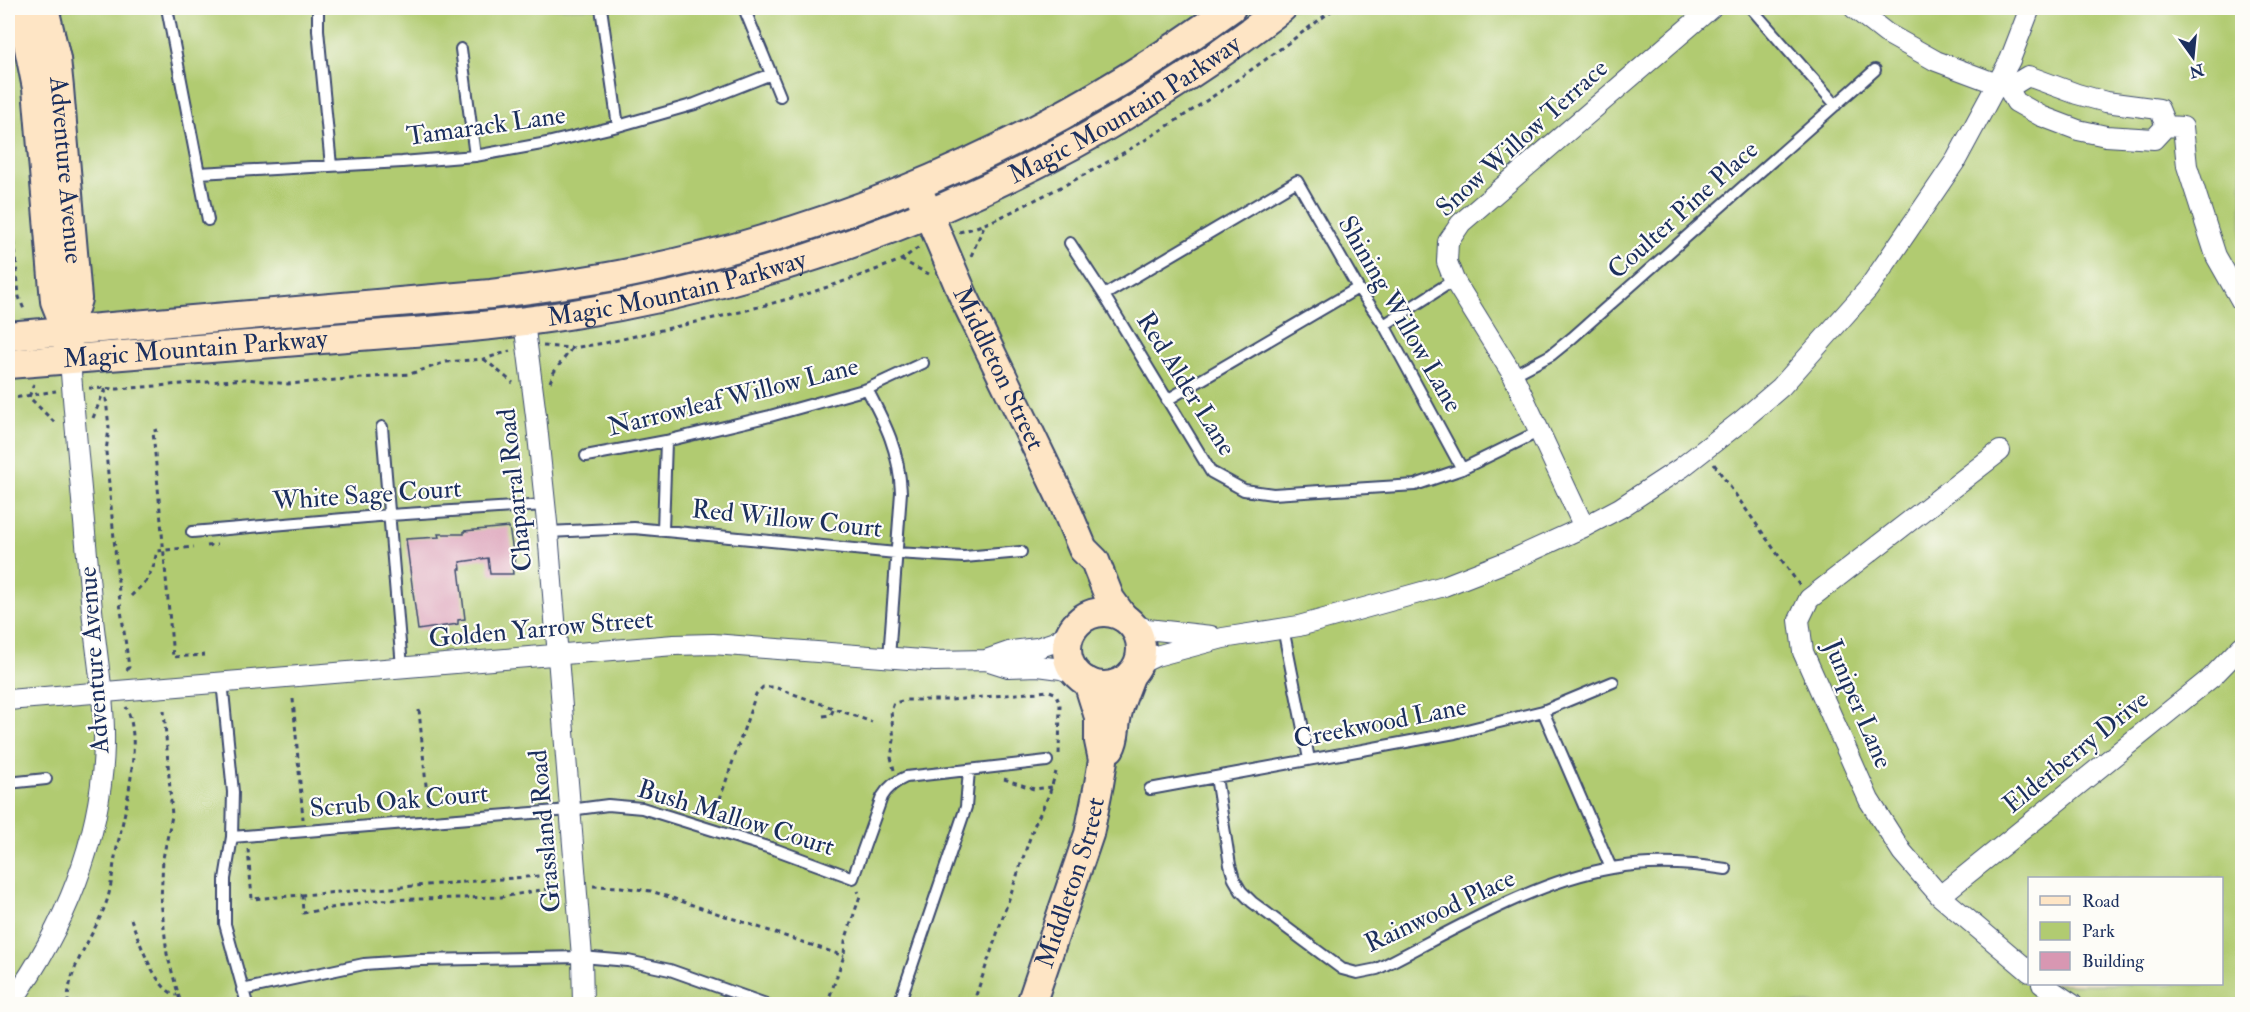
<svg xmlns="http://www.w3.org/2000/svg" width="2250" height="1012" viewBox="0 0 2250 1012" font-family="'IM FELL Double Pica',serif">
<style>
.green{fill:#b1cb71;stroke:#667d68;stroke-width:1.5;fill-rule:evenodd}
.building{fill:#d897b2}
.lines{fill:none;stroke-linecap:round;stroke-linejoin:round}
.lane-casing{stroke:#3c4a6e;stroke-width:14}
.street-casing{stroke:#3c4a6e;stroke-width:22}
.secondary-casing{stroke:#3c4a6e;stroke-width:32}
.path{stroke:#3c4a6e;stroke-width:3;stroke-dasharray:4.5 4.5;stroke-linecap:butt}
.lane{stroke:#fff;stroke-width:10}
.street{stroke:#fff;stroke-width:20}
.secondary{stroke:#fee5c5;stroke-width:28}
.labels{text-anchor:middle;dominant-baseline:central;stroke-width:4.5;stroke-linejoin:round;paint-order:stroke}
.street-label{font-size:26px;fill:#1b2f5e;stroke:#fdfcf7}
</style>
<rect width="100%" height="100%" fill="#fdfcf7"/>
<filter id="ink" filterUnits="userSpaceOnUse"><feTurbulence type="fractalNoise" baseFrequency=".0167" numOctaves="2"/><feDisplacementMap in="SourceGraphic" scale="12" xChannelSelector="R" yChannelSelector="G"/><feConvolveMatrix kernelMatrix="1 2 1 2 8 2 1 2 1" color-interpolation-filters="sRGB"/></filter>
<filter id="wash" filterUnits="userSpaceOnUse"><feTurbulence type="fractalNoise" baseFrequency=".008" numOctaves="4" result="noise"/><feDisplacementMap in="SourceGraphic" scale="24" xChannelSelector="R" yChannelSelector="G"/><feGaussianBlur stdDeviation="1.35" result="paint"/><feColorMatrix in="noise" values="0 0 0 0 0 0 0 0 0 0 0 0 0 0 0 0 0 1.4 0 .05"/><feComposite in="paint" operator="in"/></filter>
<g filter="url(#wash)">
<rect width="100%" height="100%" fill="#f5e1c6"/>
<path class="green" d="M 8,8 L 2242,8 L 2242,1004 L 8,1004 ZM 2030,878 L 2222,878 L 2222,984 L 2030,984 Z"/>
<g id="blocks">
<path class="building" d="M 509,527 L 515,564 L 512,564 L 513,574 L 490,574 L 488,558 L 460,562 L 461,569 L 459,569 L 465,619 L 458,620 L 458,624 L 418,630 L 406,539 L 439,537 L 438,534 L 464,534 L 464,531 Z"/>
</g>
</g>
<g filter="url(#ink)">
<use href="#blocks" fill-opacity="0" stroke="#3c4a6e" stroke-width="1.5"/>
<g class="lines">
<g class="lane-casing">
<path id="lane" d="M 167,8 L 208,220
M 318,8 L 318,30 L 331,166
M 601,8 L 618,126
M 744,8 L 780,96
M 1751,8 L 1836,105
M 461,49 L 475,156
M 199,173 L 402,162 L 475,156 L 547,143 L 618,126 L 695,104 L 771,74
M 1070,243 L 1104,295 L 1211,472 L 1244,490 L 1273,494 L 1415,485 L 1462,469 L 1540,431
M 1104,295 L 1297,181 L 1358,288 L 1384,325 L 1462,469
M 1384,325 L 1454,280
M 1513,375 L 1551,355 L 1572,338 L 1875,70
M 867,389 C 886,425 899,450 901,492 L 889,658
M 1167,400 L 1358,288
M 382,427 L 402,667
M 586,456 L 666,441 L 770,416 L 867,389 L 923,363
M 663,530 L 666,441
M 192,532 L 390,515 L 545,505
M 548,532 L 634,528 L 896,553 L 964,557 L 1021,552
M 1283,628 L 1309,759
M 222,681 L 233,792 L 232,837 L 225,879 L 225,924 L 247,1004
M 1543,711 L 1611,868
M 1216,777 L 1230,865 L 1234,879 L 1241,891 L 1252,902 L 1342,969 L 1357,973 L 1377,969 C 1449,933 1533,881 1612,868 C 1651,861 1688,863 1726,869
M 8,783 L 46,779
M 1150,789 L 1455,733 L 1543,711 L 1613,682
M 232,837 L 570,810 L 608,805 L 642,808 L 777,850 L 853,878 L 882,797 C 888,787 895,782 906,777 L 1047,761
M 242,990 L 364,964 L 421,960 L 582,957 L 628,961 L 670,970 L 766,1004
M 899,1004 L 966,807 L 969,770"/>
</g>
<g class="street-casing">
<path id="street" d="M 1854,8 L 1886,33 L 1936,61 L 2008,88 L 2016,102 L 2041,116 L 2078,130 L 2106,136 L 2154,139 L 2166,126 L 2183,127 L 2187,166 L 2216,256 L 2242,302
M 2008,88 L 2028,76 L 2077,94 L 2106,102 L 2159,109 L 2166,126
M 524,322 L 536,416 L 548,532 L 582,957 L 583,1004
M 2000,451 L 1809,599 L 1799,620 L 1803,652 L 1869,800 L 1902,852 L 1940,896 L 2030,972
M 1584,527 L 1513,375 L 1454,280 L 1447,262 L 1448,242 L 1461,223 L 1711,8
M 1132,624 L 1147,629 L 1211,636
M 986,660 L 1008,667 L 1038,666 L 1061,669 L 1078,675
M 1137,665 L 1156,656 L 1223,638 L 1299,626 L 1444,586 L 1516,558 L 1584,527 L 1620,508 L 1681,468 L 1740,422 L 1781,387 L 1868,289 L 1956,160 L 2010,60 L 2030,8
M 8,700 L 674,645 L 713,644 L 935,661 L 986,660 L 1012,651 L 1037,648 L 1055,642 L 1072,631
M 1940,896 L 2212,677 L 2242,646
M 2042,984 L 2072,1004
M 10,1004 C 64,929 102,839 104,744 C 105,696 95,648 91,599 C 84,520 76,440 70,360"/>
</g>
<g class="secondary-casing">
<g id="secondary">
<path d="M 21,8 L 37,88 L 55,301 L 67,331 L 68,349"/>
<path id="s1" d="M 44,8 L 56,59 L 59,88 L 77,299 L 67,331"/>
<path id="s2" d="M 922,199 L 963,295 L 1064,504 L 1083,549 L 1095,561 L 1110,599 L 1123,617"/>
<path d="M 8,336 L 491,294 C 539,288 587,282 634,272 C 853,227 1051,139 1231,8"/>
<path id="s3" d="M 8,364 C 124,354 242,346 359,336 C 429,331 499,326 568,315 C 828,274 1074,170 1282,8"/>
<circle cx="1104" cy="649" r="37"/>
<path d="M 1110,748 C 1116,738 1114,726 1117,715 C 1120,701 1126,687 1131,674"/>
<path id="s4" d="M 1031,1004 L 1089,834 L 1099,784 L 1103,760 L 1099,741 L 1099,717 L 1088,682"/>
</g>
</g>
<path class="path" d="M 8,161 L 19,297 L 25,312
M 959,232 C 990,225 1018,208 1047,194 C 1151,143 1244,77 1335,8
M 971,256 L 984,226
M 901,260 L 929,274
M 543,346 L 572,348 L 605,343 L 740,312 L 810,293 L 865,274 L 901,260 L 919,247
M 484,359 L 513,383
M 550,382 L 554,372 L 572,348
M 34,384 L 29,397 L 57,425
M 89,388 L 118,389 L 246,379 L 288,384 L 410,374 L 446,362 L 484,359 L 510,351
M 105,389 L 109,428 L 106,452 L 120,603 L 129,667 L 125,673
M 8,399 L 56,391
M 93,418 L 104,391
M 158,430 L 153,431 L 173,657 L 205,655
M 1714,464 L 1800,586
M 207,546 L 217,545
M 131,596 L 146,581 L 153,568 L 157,551 L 194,547
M 293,699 L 303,819
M 164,710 L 172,816 L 163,858 L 161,901 L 167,954 L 181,1004
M 419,710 L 428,807
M 823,716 L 831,715 L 834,708
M 894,770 L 891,757 L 894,740 L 891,711 L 894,703 L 906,700 L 951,700 L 1049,691 L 1055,693 L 1060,704 L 1059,757
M 1004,779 L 1034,789 L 1052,787
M 714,816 L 756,694 L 763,687 L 774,687 L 872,722
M 248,849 L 252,899 L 539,876
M 593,886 L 621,887 L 651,891 L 844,956
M 302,895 L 303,913 L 377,900 L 501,897 L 559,887
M 131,919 C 138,938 156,992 177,995
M 68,1004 C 67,969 92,939 105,906 C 112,889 112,871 116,852 C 124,816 144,741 126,707
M 827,1004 L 844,956 L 845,941 L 860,896 L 858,891
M 973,1004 L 1034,826 L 1049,795 L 1056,772"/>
<use href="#lane" class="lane"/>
<use href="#street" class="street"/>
<use href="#secondary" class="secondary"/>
</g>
</g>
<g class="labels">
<g class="street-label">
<text stroke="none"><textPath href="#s3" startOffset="1160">Magic Mountain Parkway</textPath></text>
<text transform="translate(486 126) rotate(-8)">Tamarack Lane</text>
<text transform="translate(1522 138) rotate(-42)">Snow Willow Terrace</text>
<text stroke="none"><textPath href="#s1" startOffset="164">Adventure Avenue</textPath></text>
<text transform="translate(1683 210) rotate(-42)">Coulter Pine Place</text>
<text stroke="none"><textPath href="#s3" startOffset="674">Magic Mountain Parkway</textPath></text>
<text transform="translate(1400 314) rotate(60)">Shining Willow Lane</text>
<text stroke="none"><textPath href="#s3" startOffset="188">Magic Mountain Parkway</textPath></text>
<text stroke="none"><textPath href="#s2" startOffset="186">Middleton Street</textPath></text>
<text transform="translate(1186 384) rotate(58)">Red Alder Lane</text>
<text transform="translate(733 397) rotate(-14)">Narrowleaf Willow Lane</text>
<text transform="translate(515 490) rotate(-96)">Chaparral Road</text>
<text transform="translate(367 495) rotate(-4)">White Sage Court</text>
<text transform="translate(787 519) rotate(6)">Red Willow Court</text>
<text transform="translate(541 629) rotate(-5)">Golden Yarrow Street</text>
<text transform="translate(94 660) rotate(-94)">Adventure Avenue</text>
<text transform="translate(1858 704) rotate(67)">Juniper Lane</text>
<text transform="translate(1380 723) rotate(-11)">Creekwood Lane</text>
<text transform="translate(2076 752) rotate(-39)">Elderberry Drive</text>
<text transform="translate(399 801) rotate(-5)">Scrub Oak Court</text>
<text transform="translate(736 818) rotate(17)">Bush Mallow Court</text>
<text transform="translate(545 831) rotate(-95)">Grassland Road</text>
<text stroke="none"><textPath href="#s4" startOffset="128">Middleton Street</textPath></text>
<text transform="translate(1440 911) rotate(-25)">Rainwood Place</text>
</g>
</g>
<rect width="2250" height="1012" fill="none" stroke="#fdfcf7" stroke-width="30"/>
<rect x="2028" y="877" width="195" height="108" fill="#fdfcf7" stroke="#a3aaba" stroke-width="1.5"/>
<rect x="2040" y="896" width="30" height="9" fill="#fee5c5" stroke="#a3aaba" stroke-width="1.5"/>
<text x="2082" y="907" font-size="18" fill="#1b2f5e">Road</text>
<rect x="2040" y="922" width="30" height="18" fill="#b1cb71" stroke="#a3aaba" stroke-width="1.5"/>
<text x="2082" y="937" font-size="18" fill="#1b2f5e">Park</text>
<rect x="2040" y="952" width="30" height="18" fill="#d897b2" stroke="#a3aaba" stroke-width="1.5"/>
<text x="2082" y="967" font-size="18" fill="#1b2f5e">Building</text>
<g transform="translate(2193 57) rotate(165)" stroke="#fdfcf7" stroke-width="4.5" paint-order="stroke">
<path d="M0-4.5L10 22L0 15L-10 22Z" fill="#1b2f5e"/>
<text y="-9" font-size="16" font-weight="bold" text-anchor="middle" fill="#1b2f5e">N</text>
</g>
</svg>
